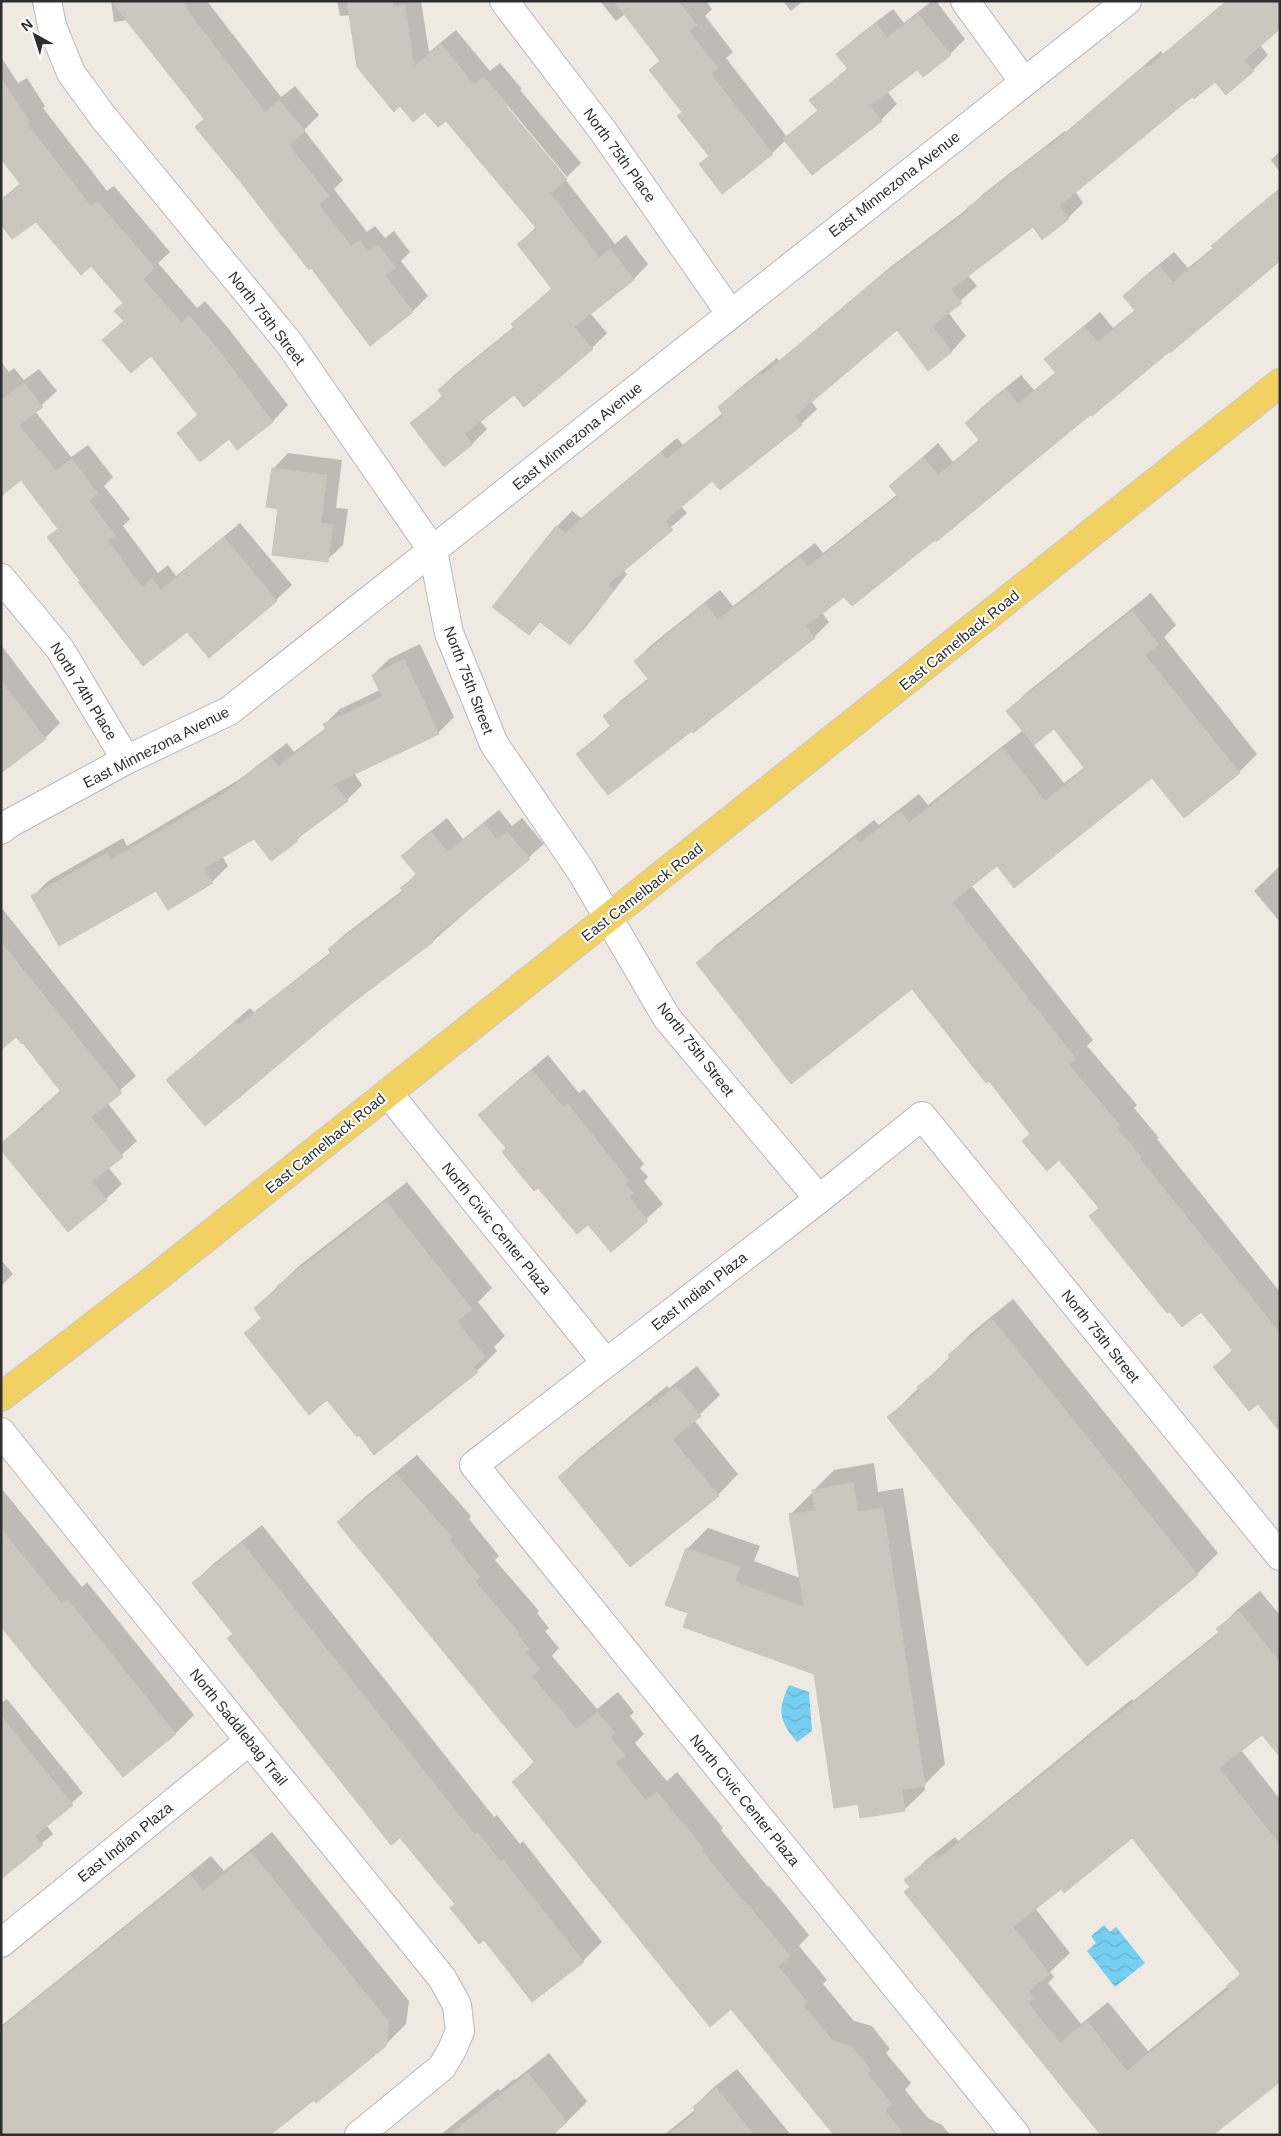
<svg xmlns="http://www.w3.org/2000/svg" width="1281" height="2136" viewBox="0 0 1281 2136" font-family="Arial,sans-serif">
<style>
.water{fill:url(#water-waves)}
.shadow{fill:#0003;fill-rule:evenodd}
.building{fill:#cbc7bf;stroke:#cbc5ba;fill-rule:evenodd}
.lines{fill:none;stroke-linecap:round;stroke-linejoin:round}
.street-casing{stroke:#b4b7c1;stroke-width:30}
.primary-casing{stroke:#c9c9c9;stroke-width:30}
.street{stroke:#fff;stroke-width:28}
.primary{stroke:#f2d163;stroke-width:28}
.labels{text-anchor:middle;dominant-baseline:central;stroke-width:4;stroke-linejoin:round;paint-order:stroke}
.street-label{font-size:15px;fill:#2e2e2e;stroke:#fff}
</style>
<defs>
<pattern id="water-waves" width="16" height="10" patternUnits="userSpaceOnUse" patternTransform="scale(1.25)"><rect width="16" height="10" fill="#75cff0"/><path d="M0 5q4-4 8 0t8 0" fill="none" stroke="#66b2ce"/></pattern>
</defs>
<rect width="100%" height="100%" fill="#efe9e1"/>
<path class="water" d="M 789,1685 L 809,1692 L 812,1731 L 797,1742 C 779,1721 777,1711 789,1685 Z
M 1104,1925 L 1110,1932 L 1116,1927 L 1145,1963 L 1115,1987 L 1087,1951 L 1096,1943 L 1091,1936 Z"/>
<path class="shadow" d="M 111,1 L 207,1 L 281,97 L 295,86 L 319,115 L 304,130 L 343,180 L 334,189 L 367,232 L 375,226 L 385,238 L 394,231 L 410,252 L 401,261 L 428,296 L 413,311 L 370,344 L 311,266 L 240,180 L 205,118 L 127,20 L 114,22 Z
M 337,1 L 421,1 L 429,52 L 456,30 L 490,71 L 500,63 L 522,89 L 520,90 L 581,163 L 567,177 L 503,100 L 501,102 L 565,179 L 615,244 L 626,235 L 648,264 L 634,279 L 590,313 L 607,333 L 592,348 L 515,394 L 480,421 L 487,429 L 472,444 L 444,465 L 412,424 L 443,395 L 439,390 L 454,375 L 515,326 L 512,324 L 552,288 L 519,244 L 536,227 L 446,119 L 350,15 L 340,16 Z
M 600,1 L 706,1 L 712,9 L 705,16 L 733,52 L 726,58 L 787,137 L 818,110 L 811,100 L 848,68 L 838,55 L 854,39 L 893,9 L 904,23 L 932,1 L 936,1 L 965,39 L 950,54 L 917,68 L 887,91 L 897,104 L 881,120 L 813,174 L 786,140 L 772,153 L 683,112 L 651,70 L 661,60 L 625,14 L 616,21 Z
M 783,1 L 803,1 L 791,11 Z
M 1226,1 L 1280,1 L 1260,45 L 1268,55 L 1253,70 L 1215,80 L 1192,95 L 1075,191 L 1083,203 L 1068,218 L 1033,226 L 968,275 L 977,286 L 948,312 L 966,336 L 951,352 L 897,328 L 811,401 L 817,409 L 801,424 L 720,489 L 713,479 L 681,506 L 687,513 L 623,570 L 627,574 L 585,628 L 570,643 L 541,621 L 529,634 L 494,607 L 557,526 L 572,511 L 581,518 L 677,438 L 683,445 L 723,413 L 719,407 L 735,392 L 777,358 L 779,361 L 888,269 L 971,206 L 983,194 L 1065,131 L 1066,132 L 1161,51 L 1163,54 Z
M 1,57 L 18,83 L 27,78 L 45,106 L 43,108 L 107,191 L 114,186 L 170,252 L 158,263 L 197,308 L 205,301 L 228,328 L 288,405 L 273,421 L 237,449 L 229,438 L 179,433 L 198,414 L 151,354 L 104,340 L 124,320 L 124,303 L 92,264 L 36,220 L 1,223 L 1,199 L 21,183 L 1,157 Z
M 1280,151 L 1280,172 L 1271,160 Z
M 1280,188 L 1280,259 L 935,538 L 845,595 L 822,613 L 829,622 L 814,637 L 694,731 L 692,729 L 577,754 L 611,725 L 605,716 L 620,701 L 649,678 L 636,661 L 650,646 L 720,590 L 733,606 L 815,543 L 823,553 L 898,494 L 891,486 L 938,443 L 953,462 L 980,439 L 966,423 L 981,408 L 1021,375 L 1034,390 L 1056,372 L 1046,359 L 1100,312 L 1113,328 L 1135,310 L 1124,296 L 1139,281 L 1174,252 L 1188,268 L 1214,247 L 1213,246 L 1228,231 Z
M 1,362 L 9,372 L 14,368 L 24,380 L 39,369 L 57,391 L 35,411 L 71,457 L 88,445 L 113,477 L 104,486 L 130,519 L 123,526 L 158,573 L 168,565 L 176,576 L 240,523 L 292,585 L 276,600 L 209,656 L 187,630 L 82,581 L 49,537 L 59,527 L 21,478 L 1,480 Z
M 288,453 L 342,460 L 336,508 L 348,509 L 343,545 L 327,560 L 280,508 L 273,469 Z
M 1151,593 L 1176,625 L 1164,637 L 1257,754 L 1239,772 L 1152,776 L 997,864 L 971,885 L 1093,1040 L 1087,1046 L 1137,1105 L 1134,1108 L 1159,1138 L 1157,1139 L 1280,1292 L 1280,1430 L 1258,1402 L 1215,1367 L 1233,1349 L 1202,1310 L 1090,1216 L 1100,1207 L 1059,1159 L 1032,1133 L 912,987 L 697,964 L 716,945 L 874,820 L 879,825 L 919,794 L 928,805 L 1023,730 L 1008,711 L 1026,693 ZM 1054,727 L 1085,767 L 1064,783 L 1033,744 Z
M 420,644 L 454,717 L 438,733 L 354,773 L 362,785 L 347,800 L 310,827 L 297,840 L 254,837 L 222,856 L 228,866 L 212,882 L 156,889 L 32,897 L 48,881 L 123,838 L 127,846 L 240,779 L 287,743 L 294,752 L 326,728 L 324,725 L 340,709 L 380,690 L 373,675 L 389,659 Z
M 1,645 L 60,723 L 45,738 L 1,771 Z
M 499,810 L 512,826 L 522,818 L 544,844 L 433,941 L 350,1003 L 167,1080 L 250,1008 L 254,1012 L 331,952 L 329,949 L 344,935 L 403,890 L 402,888 L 417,873 L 403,856 L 418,841 L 447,818 L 463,839 Z
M 1280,866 L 1280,922 L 1254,891 Z
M 1,907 L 136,1076 L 107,1102 L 137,1141 L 108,1167 L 122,1184 L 106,1199 L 1,1144 L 61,1090 L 24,1042 L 17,1036 L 1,1047 Z
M 548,1055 L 579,1093 L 584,1089 L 644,1164 L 640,1168 L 648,1177 L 644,1181 L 663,1204 L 611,1250 L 588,1223 L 508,1147 L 480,1115 L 496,1099 Z
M 407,1182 L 492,1288 L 478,1302 L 505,1336 L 494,1347 L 497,1351 L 477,1371 L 327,1398 L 246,1333 L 262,1317 L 255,1308 L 299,1266 Z
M 1,1260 L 13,1274 L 1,1286 Z
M 1013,1299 L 1218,1553 L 1197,1574 L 1087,1664 L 889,1417 L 951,1356 L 950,1355 L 970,1334 Z
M 697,1366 L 720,1395 L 694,1420 L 738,1474 L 718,1495 L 559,1477 L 580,1457 L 667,1386 L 669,1388 Z
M 417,1455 L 471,1516 L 469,1519 L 499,1556 L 495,1560 L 539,1611 L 537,1613 L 549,1628 L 545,1631 L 559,1648 L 552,1656 L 597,1709 L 618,1692 L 634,1712 L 630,1716 L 644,1734 L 635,1743 L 667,1781 L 677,1772 L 723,1828 L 721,1830 L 768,1887 L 769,1886 L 809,1935 L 799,1946 L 827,1980 L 823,1984 L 854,2021 L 872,2026 L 890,2049 L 886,2053 L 911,2083 L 905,2090 L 928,2118 L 942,2125 L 950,2135 L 836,2135 L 731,2008 L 513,1782 L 535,1761 L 339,1522 L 359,1502 Z
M 874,1463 L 878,1492 L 903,1488 L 945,1764 L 924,1785 L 925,1790 L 904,1810 L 859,1803 L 816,1673 L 690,1612 L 667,1604 L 688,1548 L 708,1528 L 760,1546 L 754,1561 L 800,1578 L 790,1515 L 811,1494 L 814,1494 L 814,1490 L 834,1470 Z
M 1,1488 L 82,1587 L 87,1582 L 194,1715 L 176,1733 L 123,1776 L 1,1625 Z
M 262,1525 L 494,1817 L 497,1815 L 520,1844 L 523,1841 L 602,1942 L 583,1961 L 456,1904 L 194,1583 L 213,1564 Z
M 1260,1591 L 1280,1615 L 1280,1744 L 1262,1733 L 1241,1750 L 1280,1799 L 1280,2080 L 1112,2135 L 906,1880 L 926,1860 L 955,1837 L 958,1841 L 1132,1699 L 1133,1701 L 1220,1631 L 1218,1629 L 1239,1608 ZM 1132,1837 L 1241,1973 L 1228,1986 L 1148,2051 L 1108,2002 L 1081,2024 L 1048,1983 L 1054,1977 L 1050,1972 L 1070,1953 L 1035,1908 Z
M 7,1699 L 83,1793 L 46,1825 L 53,1834 L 1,1877 L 1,1703 Z
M 272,1832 L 409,2001 L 406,2024 L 385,2045 L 314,2098 L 1,2135 L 1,2026 L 211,1856 L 224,1871 Z
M 549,2053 L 587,2101 L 584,2105 L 553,2135 L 440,2135 L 498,2089 L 500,2091 L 514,2079 L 515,2080 Z
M 737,2069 L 791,2135 L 664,2135 L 696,2109 L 694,2107 L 714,2087 Z"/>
<path class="building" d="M 111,1 L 185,1 L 187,10 L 265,112 L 279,100 L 305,131 L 289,145 L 329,196 L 319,205 L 351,246 L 360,240 L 369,252 L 378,245 L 396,268 L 385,275 L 413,312 L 370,346 L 311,268 L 309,270 L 239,180 L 195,127 L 204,119 Z
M 347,1 L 392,1 L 393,7 L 405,5 L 414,66 L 441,44 L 474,85 L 484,77 L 508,105 L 506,106 L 567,179 L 550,193 L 599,258 L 611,249 L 634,280 L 574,327 L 593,349 L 524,407 L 514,395 L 465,434 L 472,445 L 444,467 L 410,423 L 443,397 L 438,390 L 514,328 L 511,324 L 552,289 L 517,244 L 537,229 L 446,121 L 438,127 L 425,112 L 413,122 L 400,106 L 394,112 L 357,67 Z
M 614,1 L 678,1 L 697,25 L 689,31 L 718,68 L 711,74 L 773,154 L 722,194 L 699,164 L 709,156 L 677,116 L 682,112 L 649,70 L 660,61 Z
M 1227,1 L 1280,1 L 1280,29 L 1244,60 L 1254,71 L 1226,95 L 1215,82 L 1194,99 L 1192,97 L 1059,206 L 1069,219 L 1042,240 L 1033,227 L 951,289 L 962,303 L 932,326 L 952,352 L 928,371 L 897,330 L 795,416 L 802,425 L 720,490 L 712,481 L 665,521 L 673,530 L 607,585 L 613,590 L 570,645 L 540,622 L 529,635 L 492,607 L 556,526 L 565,533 L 661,452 L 667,459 L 723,415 L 718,407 L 761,373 L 763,375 L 871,284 L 968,211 L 966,209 L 1049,145 L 1050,146 L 1144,66 L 1147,68 Z
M 918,14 L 951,55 L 923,77 L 917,70 L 870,106 L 882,121 L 812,175 L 783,139 L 818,111 L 809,100 L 848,69 L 836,54 L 876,23 L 887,38 Z
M 1,79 L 30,122 L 27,124 L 91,206 L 97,201 L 155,268 L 143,279 L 181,322 L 189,316 L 213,343 L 273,422 L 237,450 L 229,439 L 200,462 L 177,433 L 198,415 L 151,356 L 131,373 L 102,340 L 124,321 L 114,311 L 123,303 L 91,266 L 81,275 L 36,222 L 12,239 L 1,225 L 1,200 L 21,185 L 1,159 Z
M 1280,189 L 1280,261 L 1170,353 L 1169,352 L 1092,416 L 1090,415 L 936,542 L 935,540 L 852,606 L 844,597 L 806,626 L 815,638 L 693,733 L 692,731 L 608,795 L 576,754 L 611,727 L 603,716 L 649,680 L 634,661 L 705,604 L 718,620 L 800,557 L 808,567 L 898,496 L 889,486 L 923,457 L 938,475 L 980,441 L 965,423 L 1006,389 L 1018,404 L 1056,373 L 1044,359 L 1084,326 L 1098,342 L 1135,311 L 1123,296 L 1159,266 L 1173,282 L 1214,249 L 1211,246 Z
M 24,383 L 43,407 L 19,425 L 56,471 L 72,459 L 98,493 L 89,501 L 115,535 L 108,541 L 142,587 L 152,579 L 161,590 L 224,537 L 277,601 L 209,658 L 187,632 L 143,666 L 78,582 L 80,581 L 47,537 L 58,529 L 21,480 L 1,496 L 1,400 Z
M 272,468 L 327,475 L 321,523 L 333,525 L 328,562 L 272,555 L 278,509 L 266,507 Z
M 1132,611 L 1159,644 L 1145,655 L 1240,773 L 1184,818 L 1152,778 L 1014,888 L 997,866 L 952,902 L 1076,1059 L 1069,1065 L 1120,1125 L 1116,1127 L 1141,1157 L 1140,1159 L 1280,1333 L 1280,1432 L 1258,1404 L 1249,1411 L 1213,1367 L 1233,1351 L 1201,1312 L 1182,1327 L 1170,1312 L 1167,1313 L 1089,1216 L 1099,1208 L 1059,1160 L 1047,1171 L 1022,1141 L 1030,1134 L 989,1081 L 986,1083 L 912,989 L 791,1084 L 696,963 L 855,838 L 860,843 L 900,811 L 909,823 L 1003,748 L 1045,801 L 1085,769 L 1054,729 L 1034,745 L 1006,711 Z
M 404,659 L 439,734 L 334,784 L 348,801 L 296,839 L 298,841 L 271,861 L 254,839 L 204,868 L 213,883 L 168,910 L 156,891 L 59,946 L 31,896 L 107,853 L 111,860 L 223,794 L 271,757 L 278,767 L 326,730 L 323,724 L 382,697 L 372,675 Z
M 1,681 L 46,739 L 1,773 Z
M 484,824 L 497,840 L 507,832 L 530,859 L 432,939 L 433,942 L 351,1004 L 205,1126 L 166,1080 L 235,1022 L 238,1025 L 331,954 L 328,949 L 404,892 L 400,888 L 417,875 L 401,856 L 431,832 L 448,852 Z
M 1,942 L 122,1093 L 91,1117 L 123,1157 L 92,1181 L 107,1200 L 68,1232 L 1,1150 L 1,1143 L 45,1108 L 43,1106 L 61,1092 L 23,1043 L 22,1044 L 16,1037 L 1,1050 Z
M 532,1070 L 563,1107 L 568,1104 L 629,1181 L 625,1184 L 633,1193 L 629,1197 L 648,1221 L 611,1252 L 588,1225 L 577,1234 L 538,1188 L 534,1191 L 502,1152 L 506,1148 L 478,1115 Z
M 386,1201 L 472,1309 L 457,1321 L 485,1357 L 473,1367 L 478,1372 L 374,1455 L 359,1435 L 357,1437 L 327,1400 L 309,1415 L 244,1333 L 262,1319 L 254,1308 L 278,1288 L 277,1286 Z
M 992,1319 L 1198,1575 L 1087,1666 L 887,1417 L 920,1391 L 917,1387 L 951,1359 L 948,1355 Z
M 676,1386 L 701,1416 L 672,1439 L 719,1496 L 630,1567 L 558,1477 L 646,1406 L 648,1408 Z
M 396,1474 L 452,1537 L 449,1540 L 480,1577 L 475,1581 L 519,1633 L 517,1634 L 529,1649 L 525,1652 L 540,1669 L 532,1676 L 576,1729 L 597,1712 L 615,1733 L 610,1737 L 625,1755 L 615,1763 L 646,1800 L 657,1792 L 704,1849 L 702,1851 L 747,1906 L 748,1905 L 790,1956 L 778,1966 L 807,2002 L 803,2005 L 833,2041 L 851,2046 L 871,2070 L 867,2073 L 892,2104 L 885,2110 L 904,2135 L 834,2135 L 731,2009 L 710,2027 L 512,1782 L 535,1763 L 337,1522 Z
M 853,1483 L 858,1512 L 883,1508 L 925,1786 L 902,1790 L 905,1811 L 860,1818 L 858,1804 L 834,1808 L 814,1674 L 683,1627 L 688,1613 L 665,1605 L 686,1548 L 740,1567 L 735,1582 L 804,1607 L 789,1514 L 815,1511 L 812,1490 Z
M 1,1529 L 62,1604 L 68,1600 L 176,1734 L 123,1777 L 1,1627 Z
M 242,1543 L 475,1835 L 478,1833 L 501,1862 L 503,1860 L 584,1962 L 532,2002 L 484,1940 L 479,1944 L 450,1908 L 455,1904 L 400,1838 L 391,1845 L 227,1638 L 233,1634 L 192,1583 Z
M 1239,1611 L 1280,1662 L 1280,1757 L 1262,1735 L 1219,1768 L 1280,1845 L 1280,2082 L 1213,2135 L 1101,2135 L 904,1892 L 910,1887 L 904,1880 L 934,1856 L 937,1860 L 1111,1719 L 1112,1720 L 1220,1633 L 1216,1629 ZM 1132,1838 L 1241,1975 L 1226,1986 L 1229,1989 L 1127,2071 L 1087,2021 L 1060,2043 L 1028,2003 L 1034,1998 L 1029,1991 L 1050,1974 L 1013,1927 L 1061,1889 L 1064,1893 Z
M 1,1716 L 73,1805 L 35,1836 L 43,1845 L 1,1879 Z
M 251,1852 L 389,2022 L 386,2046 L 316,2103 L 314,2100 L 270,2135 L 1,2135 L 1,2028 L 190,1875 L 203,1891 Z
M 528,2073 L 567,2122 L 552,2135 L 449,2135 Z
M 716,2088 L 754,2135 L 668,2135 L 696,2112 L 693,2107 Z"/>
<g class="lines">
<g class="street-casing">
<path id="street" d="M 47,1 L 52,26 L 71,73 L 104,118 L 289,343 L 433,551 L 449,633 L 494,744 L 581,871 L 667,1018 L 819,1199
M 504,1 L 603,131 L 730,313
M 965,1 L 1024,82
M 1,578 L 60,649 L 126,760
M 1,830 L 10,823 L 126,760 L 229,711 L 1127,1
M 388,1093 L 606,1363
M 1,1432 L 120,1581 L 442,1978 L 457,2005 L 460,2031 L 452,2050 L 442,2067 L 359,2135
M 1,1943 L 249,1741
M 1016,2135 L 474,1465 L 819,1199 L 922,1116 L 1280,1556"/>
</g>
<g class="primary-casing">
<path id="primary" d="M 1,1397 L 158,1276 L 1280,383"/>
</g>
<use href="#street" class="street"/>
<use href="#primary" class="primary"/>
</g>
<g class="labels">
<g class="street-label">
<text transform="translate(620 155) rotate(54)">North 75th Place</text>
<text transform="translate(894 184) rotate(-38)">East Minnezona Avenue</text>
<text transform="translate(267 318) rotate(52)">North 75th Street</text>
<text transform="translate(577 436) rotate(-39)">East Minnezona Avenue</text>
<text transform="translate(959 640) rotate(-39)">East Camelback Road</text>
<text transform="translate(469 680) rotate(69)">North 75th Street</text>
<text transform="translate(84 691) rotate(58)">North 74th Place</text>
<text transform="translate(156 747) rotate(-27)">East Minnezona Avenue</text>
<text transform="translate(642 892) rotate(-38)">East Camelback Road</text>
<text transform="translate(696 1049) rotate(52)">North 75th Street</text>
<text transform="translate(325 1143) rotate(-39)">East Camelback Road</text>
<text transform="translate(497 1228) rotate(51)">North Civic Center Plaza</text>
<text transform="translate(699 1291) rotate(-38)">East Indian Plaza</text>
<text transform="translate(1101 1336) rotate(51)">North 75th Street</text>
<text transform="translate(239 1727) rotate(51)">North Saddlebag Trail</text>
<text transform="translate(745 1800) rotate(51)">North Civic Center Plaza</text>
<text transform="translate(125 1842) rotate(-39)">East Indian Plaza</text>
</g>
</g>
<rect width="1281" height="2136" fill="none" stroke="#2e2e2e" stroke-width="5"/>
<g transform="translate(35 35) rotate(321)" stroke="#ffffff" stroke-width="4" paint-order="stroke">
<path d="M0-4L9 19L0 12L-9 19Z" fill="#2e2e2e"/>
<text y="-8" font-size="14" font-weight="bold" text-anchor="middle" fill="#2e2e2e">N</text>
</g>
</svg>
